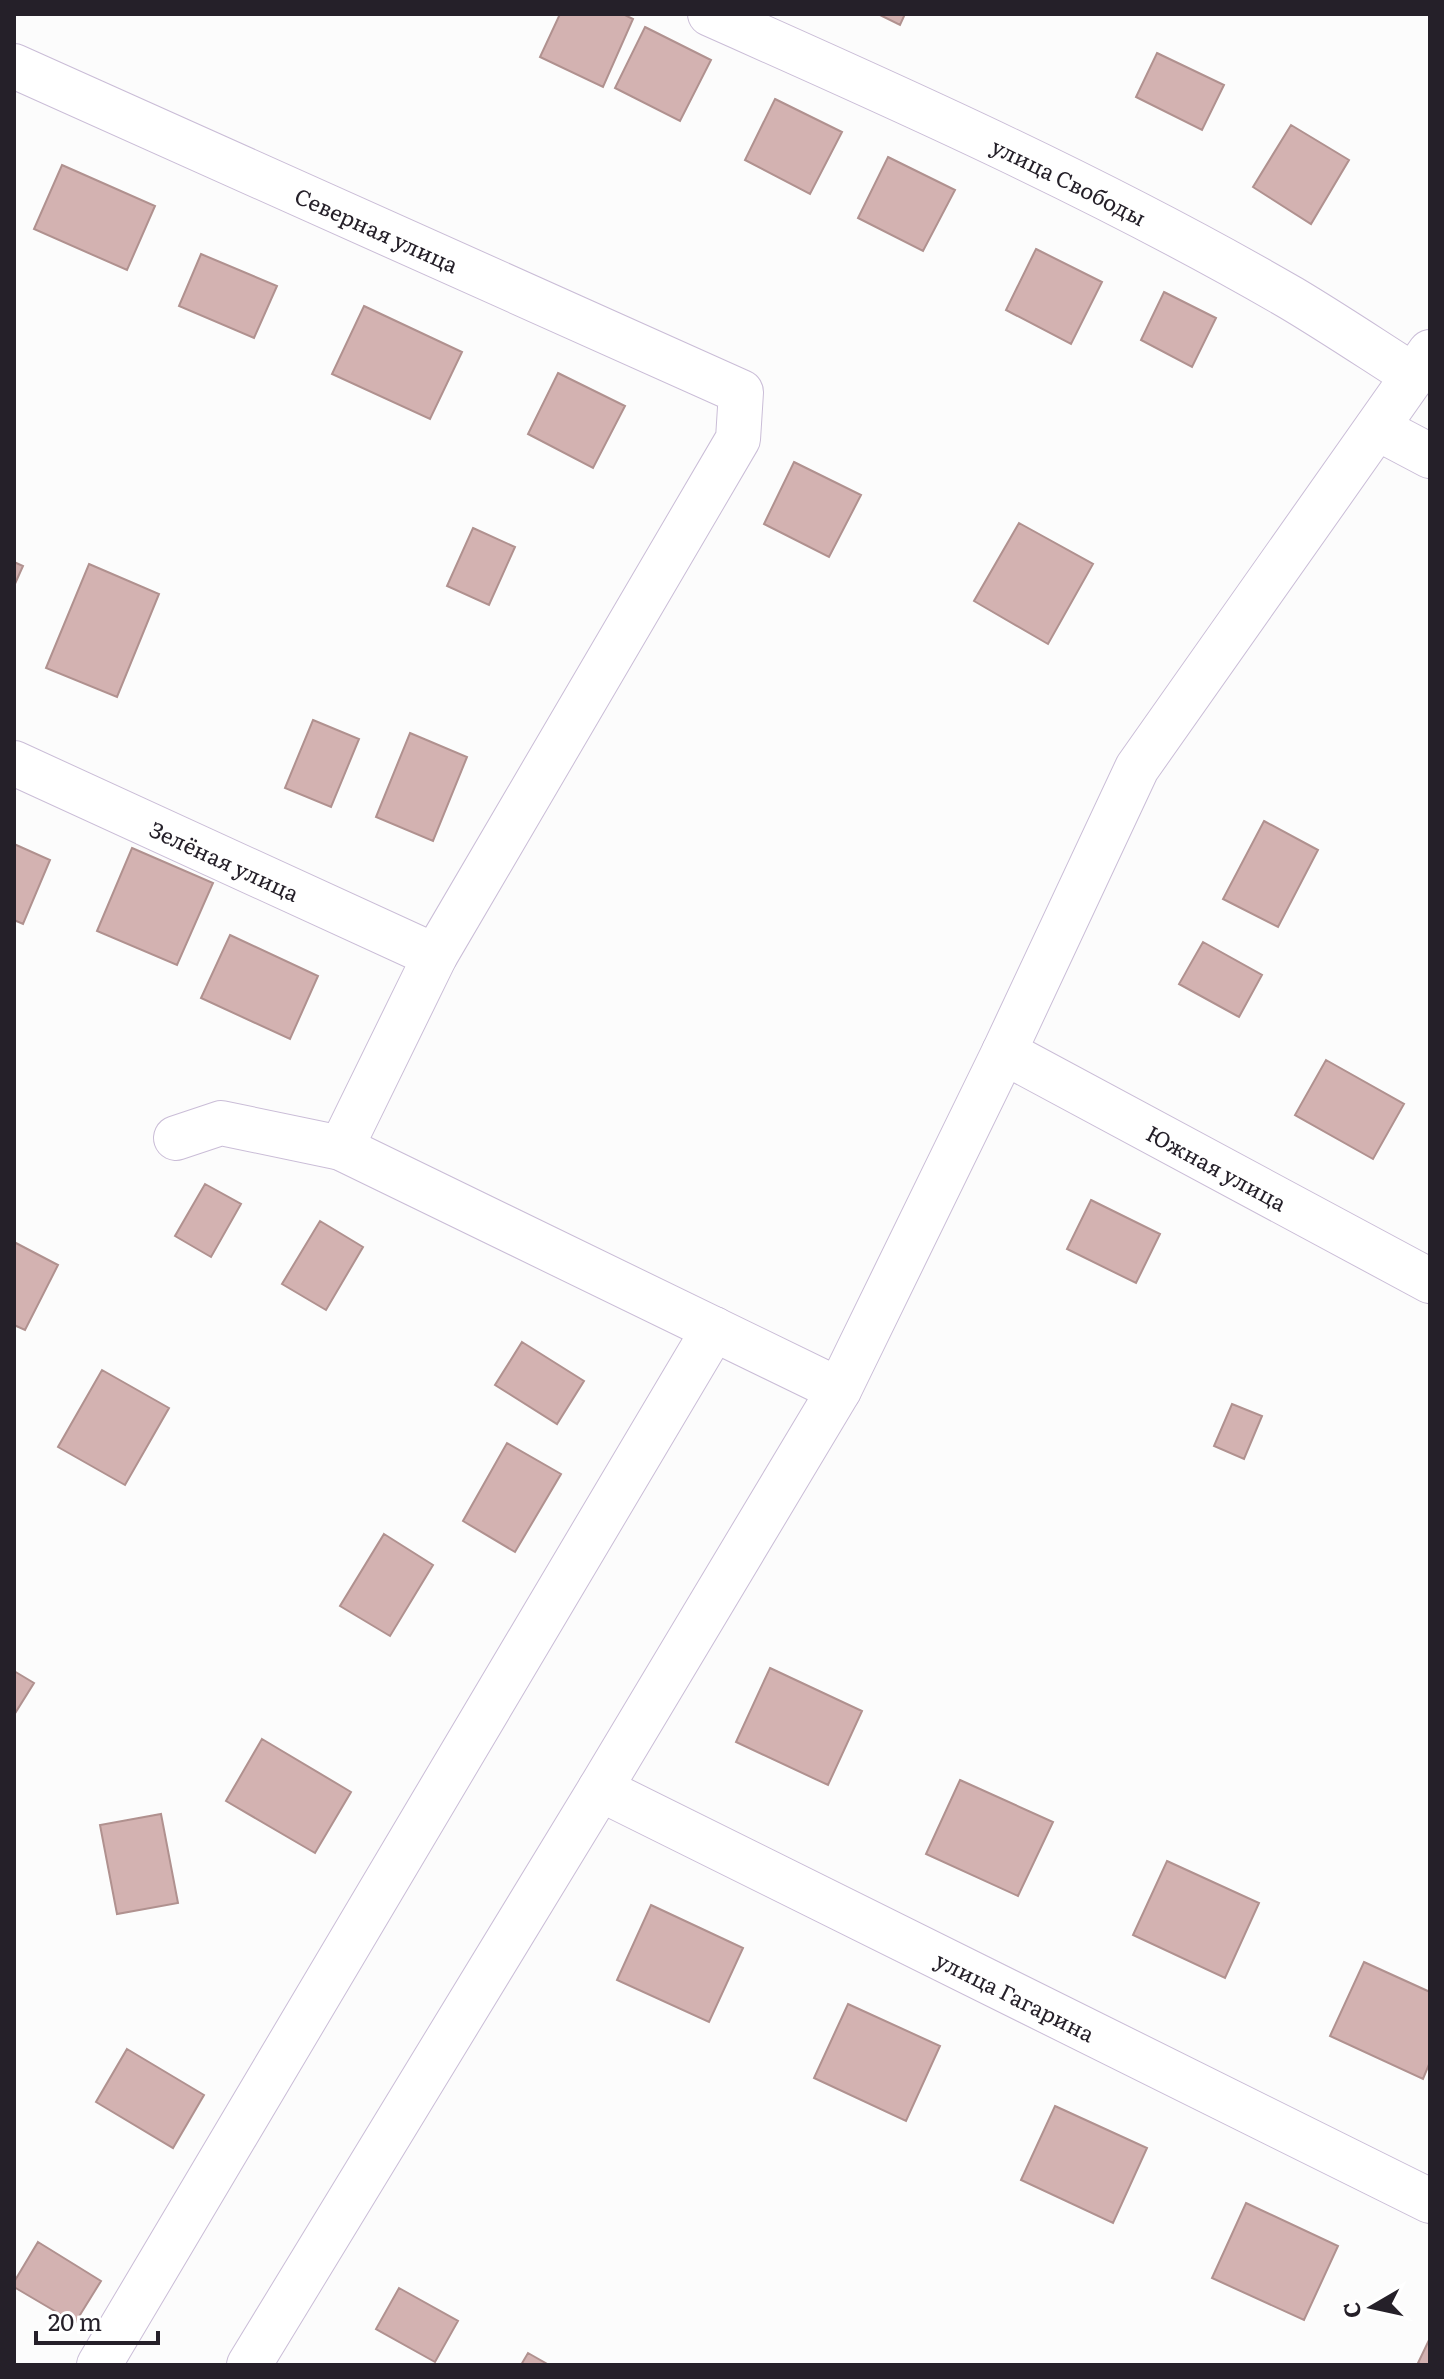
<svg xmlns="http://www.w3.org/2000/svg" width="1444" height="2379" viewBox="0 0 1444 2379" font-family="Literata,serif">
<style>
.building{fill:#d3b2b1;stroke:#b0918f;stroke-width:2}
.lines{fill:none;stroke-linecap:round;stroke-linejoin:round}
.minor-casing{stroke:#cabdd7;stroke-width:46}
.minor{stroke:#fff;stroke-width:44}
.labels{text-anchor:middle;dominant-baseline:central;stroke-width:6;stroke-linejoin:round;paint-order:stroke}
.street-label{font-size:22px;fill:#252029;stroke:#fff}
</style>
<rect width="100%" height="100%" fill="#fcfcfc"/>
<path class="building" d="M 560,14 L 623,14 L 633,19 L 603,87 L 540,57 Z
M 878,14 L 905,14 L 900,25 Z
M 645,27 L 711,60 L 680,121 L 615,88 Z
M 1157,53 L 1224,85 L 1202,130 L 1136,97 Z
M 775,99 L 842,132 L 810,194 L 745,160 Z
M 1291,125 L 1349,160 L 1311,224 L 1253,187 Z
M 888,157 L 955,190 L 923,251 L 858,218 Z
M 62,165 L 155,206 L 127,270 L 34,229 Z
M 1036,249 L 1102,282 L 1071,344 L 1006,310 Z
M 201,254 L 277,286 L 254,338 L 179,306 Z
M 1164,292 L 1216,318 L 1192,367 L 1141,340 Z
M 364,306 L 462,352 L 430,419 L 332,374 Z
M 558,373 L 625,406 L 593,468 L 528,434 Z
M 794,462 L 861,495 L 829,557 L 764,524 Z
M 1019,523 L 1093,564 L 1048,644 L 974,601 Z
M 473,528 L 515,547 L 489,605 L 447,586 Z
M 14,562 L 23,566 L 14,586 Z
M 89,564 L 159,594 L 117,697 L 46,668 Z
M 313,720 L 359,739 L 331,807 L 285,788 Z
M 410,733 L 467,757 L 433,841 L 376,817 Z
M 1264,821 L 1318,850 L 1278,927 L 1223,899 Z
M 14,844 L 50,860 L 23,924 L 14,920 Z
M 132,848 L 213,883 L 177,965 L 97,931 Z
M 230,935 L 318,976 L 290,1039 L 201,998 Z
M 1203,942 L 1262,975 L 1239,1017 L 1179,984 Z
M 1326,1060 L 1404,1104 L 1373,1159 L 1295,1115 Z
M 205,1184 L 241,1204 L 211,1257 L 175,1236 Z
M 1091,1200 L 1160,1234 L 1136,1283 L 1067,1249 Z
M 320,1221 L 363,1247 L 326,1310 L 282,1284 Z
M 14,1242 L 58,1265 L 25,1330 L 14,1325 Z
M 522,1342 L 584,1381 L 557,1424 L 495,1385 Z
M 102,1370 L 169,1408 L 125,1485 L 58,1447 Z
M 1232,1404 L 1262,1416 L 1244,1459 L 1214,1446 Z
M 507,1443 L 561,1474 L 515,1552 L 463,1521 Z
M 384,1534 L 433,1565 L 390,1636 L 340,1606 Z
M 770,1668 L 862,1711 L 828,1785 L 736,1742 Z
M 14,1671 L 34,1683 L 14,1715 Z
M 262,1739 L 351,1792 L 315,1853 L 226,1801 Z
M 960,1780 L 1053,1822 L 1018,1896 L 926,1854 Z
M 161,1814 L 178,1903 L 117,1914 L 100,1825 Z
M 1167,1861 L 1259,1903 L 1225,1978 L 1133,1935 Z
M 651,1905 L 743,1948 L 709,2022 L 617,1980 Z
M 1364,1962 L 1430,1992 L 1430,2062 L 1423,2079 L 1330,2036 Z
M 848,2004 L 940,2046 L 906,2121 L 814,2078 Z
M 127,2049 L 204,2095 L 173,2148 L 96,2102 Z
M 1055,2106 L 1147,2148 L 1113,2223 L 1021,2180 Z
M 1246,2203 L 1338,2246 L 1304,2320 L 1212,2278 Z
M 38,2242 L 101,2281 L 75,2323 L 14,2287 L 14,2282 Z
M 399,2288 L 458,2321 L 435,2362 L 376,2329 Z
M 1430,2338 L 1430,2365 L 1422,2365 L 1418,2363 Z
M 528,2353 L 549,2365 L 521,2365 Z"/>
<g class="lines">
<g class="minor-casing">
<g id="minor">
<path id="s1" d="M 710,14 C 906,101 1105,190 1291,298 C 1333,323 1373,350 1414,376"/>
<path id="s2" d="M 14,66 L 741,392 L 738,439 L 435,956 L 341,1148"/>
<path d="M 1377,428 L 1430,456"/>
<path id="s3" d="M 14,763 L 435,956"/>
<path id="s4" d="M 1004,1052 L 1430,1281"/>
<path d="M 176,1138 L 221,1123 L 341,1148 L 839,1390"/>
<path id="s5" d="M 600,1789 L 1430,2201"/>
<path d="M 99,2365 L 714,1329"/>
<path d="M 249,2365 L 600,1789 L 839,1390 L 1004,1052 L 1137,768 L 1430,352"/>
</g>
</g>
<use href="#minor" class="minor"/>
</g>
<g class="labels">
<g class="street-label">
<text stroke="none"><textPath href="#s1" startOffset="396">улица Свободы</textPath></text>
<text stroke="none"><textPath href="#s2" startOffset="398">Северная улица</textPath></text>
<text stroke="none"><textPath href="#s3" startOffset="232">Зелёная улица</textPath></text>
<text stroke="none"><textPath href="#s4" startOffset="242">Южная улица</textPath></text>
<text stroke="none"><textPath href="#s5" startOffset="464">улица Гагарина</textPath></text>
</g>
</g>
<rect width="1444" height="2379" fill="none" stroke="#252029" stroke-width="32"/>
<g transform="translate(1372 2307) rotate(261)" stroke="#ffffff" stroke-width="6" paint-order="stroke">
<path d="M0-6L14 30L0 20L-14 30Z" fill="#252029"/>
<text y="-12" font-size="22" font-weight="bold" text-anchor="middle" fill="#252029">С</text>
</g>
<path d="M36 2331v12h122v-12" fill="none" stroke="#252029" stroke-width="4"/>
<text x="48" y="2331" font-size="24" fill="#252029" stroke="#ffffff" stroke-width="6" paint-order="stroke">20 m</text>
</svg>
